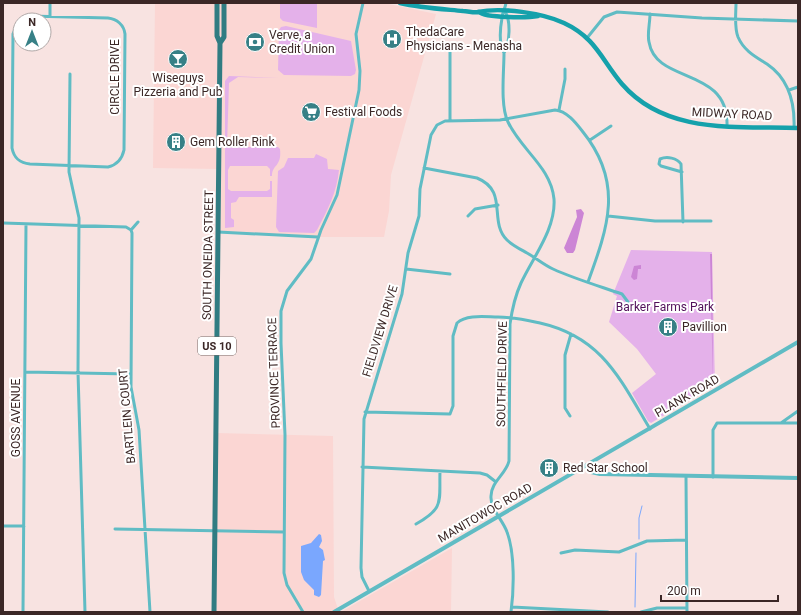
<svg xmlns="http://www.w3.org/2000/svg" width="801" height="615" viewBox="0 0 801 615" font-family="Roboto,sans-serif">
<style>
.built{fill:#fbd6d3}
.green{fill:#e4b1ea}
.forest{fill:#cc85d5}
.water{fill:#7aa7fe}
.lines{fill:none;stroke-linecap:round;stroke-linejoin:round}
.stream{stroke:#7aa7fe;stroke-width:1}
.minor{stroke:#60bcc4;stroke-width:3}
.tertiary{stroke:#60bcc4;stroke-width:4}
.secondary{stroke:#15a1ab;stroke-width:4.5}
.trunk{stroke:#307c82;stroke-width:5}
.labels{text-anchor:middle;dominant-baseline:central;stroke-width:4;stroke-linejoin:round;paint-order:stroke}
.shield{fill:#fff;stroke:#766867;stroke-width:1}
.shield-label{font-size:11px;font-weight:bold;fill:#3b2726}
.poi-label{font-size:12px;fill:#3b2726;stroke:#fff;text-anchor:start}
.street-label{font-size:12px;fill:#3b2726;stroke:#fff}
.park-label{font-size:12px;fill:#52105a;stroke:#fff}
</style>
<rect width="100%" height="100%" fill="#f8e3e1"/>
<path class="built" d="M 155,3 L 384,3 L 436,14 L 391,175 L 389,211 L 384,237 L 318,237 L 218,232 L 219,169 L 153,168 Z
M 216,433 L 333,436 L 334,597 L 339,612 L 214,612 Z
M 452,548 L 451,612 L 341,612 L 372,594 Z"/>
<path class="green" d="M 280,3 L 317,3 L 317,28 L 283,21 L 280,18 Z
M 286,26 L 351,41 L 356,70 L 355,74 L 351,76 L 284,75 L 278,70 L 279,30 L 281,27 Z
M 229,76 L 279,78 L 238,77 L 229,83 L 227,147 L 278,147 L 280,149 C 282,167 272,164 272,176 L 270,176 L 270,169 L 267,166 L 230,166 L 228,170 L 228,189 L 231,191 L 267,191 L 270,189 L 270,181 L 272,181 L 272,197 L 239,197 L 236,202 L 231,203 L 231,218 L 234,220 L 234,227 L 225,228 L 225,81 Z
M 316,154 L 327,159 L 328,169 L 339,170 C 337,192 327,211 317,230 L 314,233 L 279,232 L 276,227 L 278,171 L 284,167 L 288,158 L 314,158 Z
M 631,250 L 712,252 L 715,385 L 651,423 L 648,421 L 632,393 L 656,374 L 637,349 L 609,322 L 617,296 L 613,294 Z"/>
<path class="forest" d="M 581,209 L 584,213 L 575,250 L 573,253 L 567,253 L 564,248 L 577,217 L 576,210 Z
M 710,254 L 712,254 L 713,386 Z
M 641,265 L 641,269 L 638,269 L 637,279 L 634,280 L 631,277 L 634,266 Z"/>
<path class="water" d="M 319,534 L 321,535 L 322,541 L 319,547 L 323,550 L 325,560 L 323,561 L 321,595 L 319,597 L 314,595 L 314,590 L 304,580 L 301,572 L 301,546 L 311,543 Z"/>
<g class="lines">
<path class="stream" d="M 639,539 L 639,518 L 642,506
M 635,607 L 636,553"/>
<path class="minor" d="M 506,3 C 505,9 502,13 502,18 C 500,29 499,44 504,53 C 504,72 500,106 508,122 C 521,150 551,167 554,199 C 556,229 533,257 521,283 C 515,296 512,310 510,324 L 509,461 C 506,474 491,482 491,496 C 490,509 503,520 507,532 C 515,553 514,590 511,612
M 736,3 C 736,14 734,27 738,37 C 744,51 756,57 767,64 C 789,79 795,103 794,128
M 650,14 C 650,23 647,34 649,42 C 656,85 729,66 727,126
M 29,16 L 108,18 C 117,19 124,25 125,34 L 124,150 C 122,159 117,165 108,167 L 30,164 C 19,163 14,158 12,148 L 13,34 L 19,21 Z
M 50,16 L 50,3
M 587,38 L 604,17 L 617,12 L 702,18 L 798,21
M 450,48 L 450,121
M 504,53 C 510,43 511,21 505,11
M 70,74 L 69,172 L 79,218 L 78,372 L 85,612
M 789,90 L 798,87
M 559,110 L 565,79 L 565,69
M 590,140 L 611,126
M 424,168 L 477,178 C 509,191 488,221 507,240 C 512,245 520,249 527,253 C 536,258 544,265 553,269 C 575,279 599,286 622,294 L 628,302
M 682,172 L 661,166 L 659,164 L 660,159 C 667,156 677,158 681,164 L 683,222
M 468,216 L 475,209 L 498,205
M 608,216 L 655,221 L 711,221
M 3,223 L 126,227 L 131,230
M 131,230 L 132,233 L 131,387 L 139,430 L 150,612
M 131,230 L 138,222
M 218,232 L 318,237
M 406,269 L 450,274
M 25,372 L 131,374
M 365,412 L 450,414 L 453,406 L 453,336 L 457,323 C 467,314 486,317 498,317 C 513,317 526,320 540,323 C 602,337 620,379 650,429
M 570,416 L 565,408 L 565,355 L 571,334
M 781,423 L 798,411
M 362,467 L 480,473 L 487,475 L 496,482
M 686,477 L 687,612
M 713,477 L 713,430 L 717,423 L 798,423
M 416,524 C 445,508 439,501 440,471
M 3,526 L 24,526
M 115,529 L 284,532
M 561,553 L 575,550 L 619,552 L 647,541 L 686,540
M 369,591 L 362,577 L 361,568 L 364,419 L 402,294 L 408,253 L 419,216 L 420,189 L 431,135 L 437,125 L 445,121 L 500,120 L 555,110 C 567,111 576,123 583,132 C 624,183 608,227 588,282
M 512,607 L 608,612
M 23,612 L 26,224
M 303,612 L 287,585 L 284,573 L 285,435 L 281,343 L 281,311 L 287,291 L 311,259 L 321,230 L 337,195 L 359,90 L 360,71 L 356,34 L 363,3
M 641,612 L 657,608 L 687,608"/>
<path class="tertiary" d="M 586,466 L 591,472 L 600,474 L 798,478
M 334,612 L 798,342"/>
<path class="secondary" d="M 400,3 C 421,8 442,9 463,11 C 468,11 474,13 478,12 C 501,7 543,13 564,23 C 596,38 601,59 622,84 C 666,135 737,126 798,128
M 479,12 C 486,18 527,18 538,16"/>
<path class="trunk" d="M 220,43 L 224,37 L 224,3
M 214,612 L 220,43 L 217,36 L 217,3"/>
</g>
<defs>
<g id="hospital-disc" transform="scale(1)"><circle r="9.5" fill="#378086" stroke="#fff"/><path d="M-5-5h3v3.5h4V-5h3V5h-3V1.5h-4V5h-3Z" fill="#fff"/></g>
<g id="bank-disc" transform="scale(1)"><circle r="9.5" fill="#378086" stroke="#fff"/><path d="M-6-4H6V4H-6ZM0-2.3a2.3 2.3 0 1 0 0 4.6a2.3 2.3 0 1 0 0-4.6Z" fill="#fff"/></g>
<g id="bar-disc" transform="scale(1)"><circle r="9.5" fill="#378086" stroke="#fff"/><path d="M-6-5H6L.8 .8V4.5H3.5V6h-7V4.5H-.8V.8Z" fill="#fff"/></g>
<g id="supermarket-disc" transform="scale(1)"><circle r="9.5" fill="#378086" stroke="#fff"/><path d="M-6-5.5h2.5l.6 2H6L4.5 2H-2.5L-4.4-4H-6ZM-1.5 3.2a1.3 1.3 0 1 0 .1 0ZM3 3.2a1.3 1.3 0 1 0 .1 0Z" fill="#fff"/></g>
<g id="building-disc" transform="scale(1)"><circle r="9.5" fill="#378086" stroke="#fff"/><path d="M-4-6H4V6H1V3H-1V6H-4ZM-2.5-4.3h1.7v1.8h-1.7ZM.8-4.3h1.7v1.8H.8ZM-2.5-1h1.7V.8h-1.7ZM.8-1h1.7V.8H.8Z" fill="#fff"/></g>
</defs>
<g fill-rule="evenodd">
<use href="#hospital-disc" x="392" y="39"/>
<use href="#bank-disc" x="255" y="42"/>
<use href="#bar-disc" x="178" y="59"/>
<use href="#supermarket-disc" x="311" y="112"/>
<use href="#building-disc" x="176" y="142"/>
<use href="#building-disc" x="668" y="327"/>
<use href="#building-disc" x="549" y="468"/>
</g>
<g class="labels">
<rect class="shield" x="198" y="337" width="38" height="18" rx="3"/>
<g class="shield-label">
<text x="217" y="346">US 10</text>
</g>
<g class="poi-label">
<text x="406" y="32">ThedaCare<tspan x="406" dy="14">Physicians - Menasha</tspan></text>
<text x="269" y="35">Verve, a<tspan x="269" dy="14">Credit Union</tspan></text>
<text x="178" y="78" text-anchor="middle">Wiseguys<tspan x="178" dy="14">Pizzeria and Pub</tspan></text>
<text x="325" y="112">Festival Foods</text>
<text x="190" y="142">Gem Roller Rink</text>
<text x="682" y="327">Pavillion</text>
<text x="563" y="468">Red Star School</text>
</g>
<g class="street-label">
<text transform="translate(115 77) rotate(-90)">CIRCLE DRIVE</text>
<text transform="translate(732 114) rotate(3)">MIDWAY ROAD</text>
<text transform="translate(208 255) rotate(-89)">SOUTH ONEIDA STREET</text>
<text transform="translate(380 331) rotate(-73)">FIELDVIEW DRIVE</text>
<text transform="translate(274 373) rotate(-92)">PROVINCE TERRACE</text>
<text transform="translate(502 374) rotate(-89)">SOUTHFIELD DRIVE</text>
<text transform="translate(687 396) rotate(-30)">PLANK ROAD</text>
<text transform="translate(127 416) rotate(-95)">BARTLEIN COURT</text>
<text transform="translate(16 418) rotate(-90)">GOSS AVENUE</text>
<text transform="translate(485 513) rotate(-30)">MANITOWOC ROAD</text>
</g>
<g class="park-label">
<text x="665" y="307">Barker Farms Park</text>
</g>
</g>
<rect width="801" height="615" fill="none" stroke="#3b2726" stroke-width="8"/>
<g transform="translate(32 32)"><circle r="19" fill="#ffffff" stroke="#b1a9a8"/>
<path d="M0-3L7 15L0 10L-7 15Z" fill="#378086"/>
<text y="-6" font-size="11" font-weight="bold" text-anchor="middle" fill="#3b2726">N</text>
</g>
<path d="M661 595v6h117v-6" fill="none" stroke="#3b2726" stroke-width="2"/>
<text x="667" y="595" font-size="12" fill="#3b2726" stroke="#ffffff" stroke-width="3" paint-order="stroke">200 m</text>
</svg>
